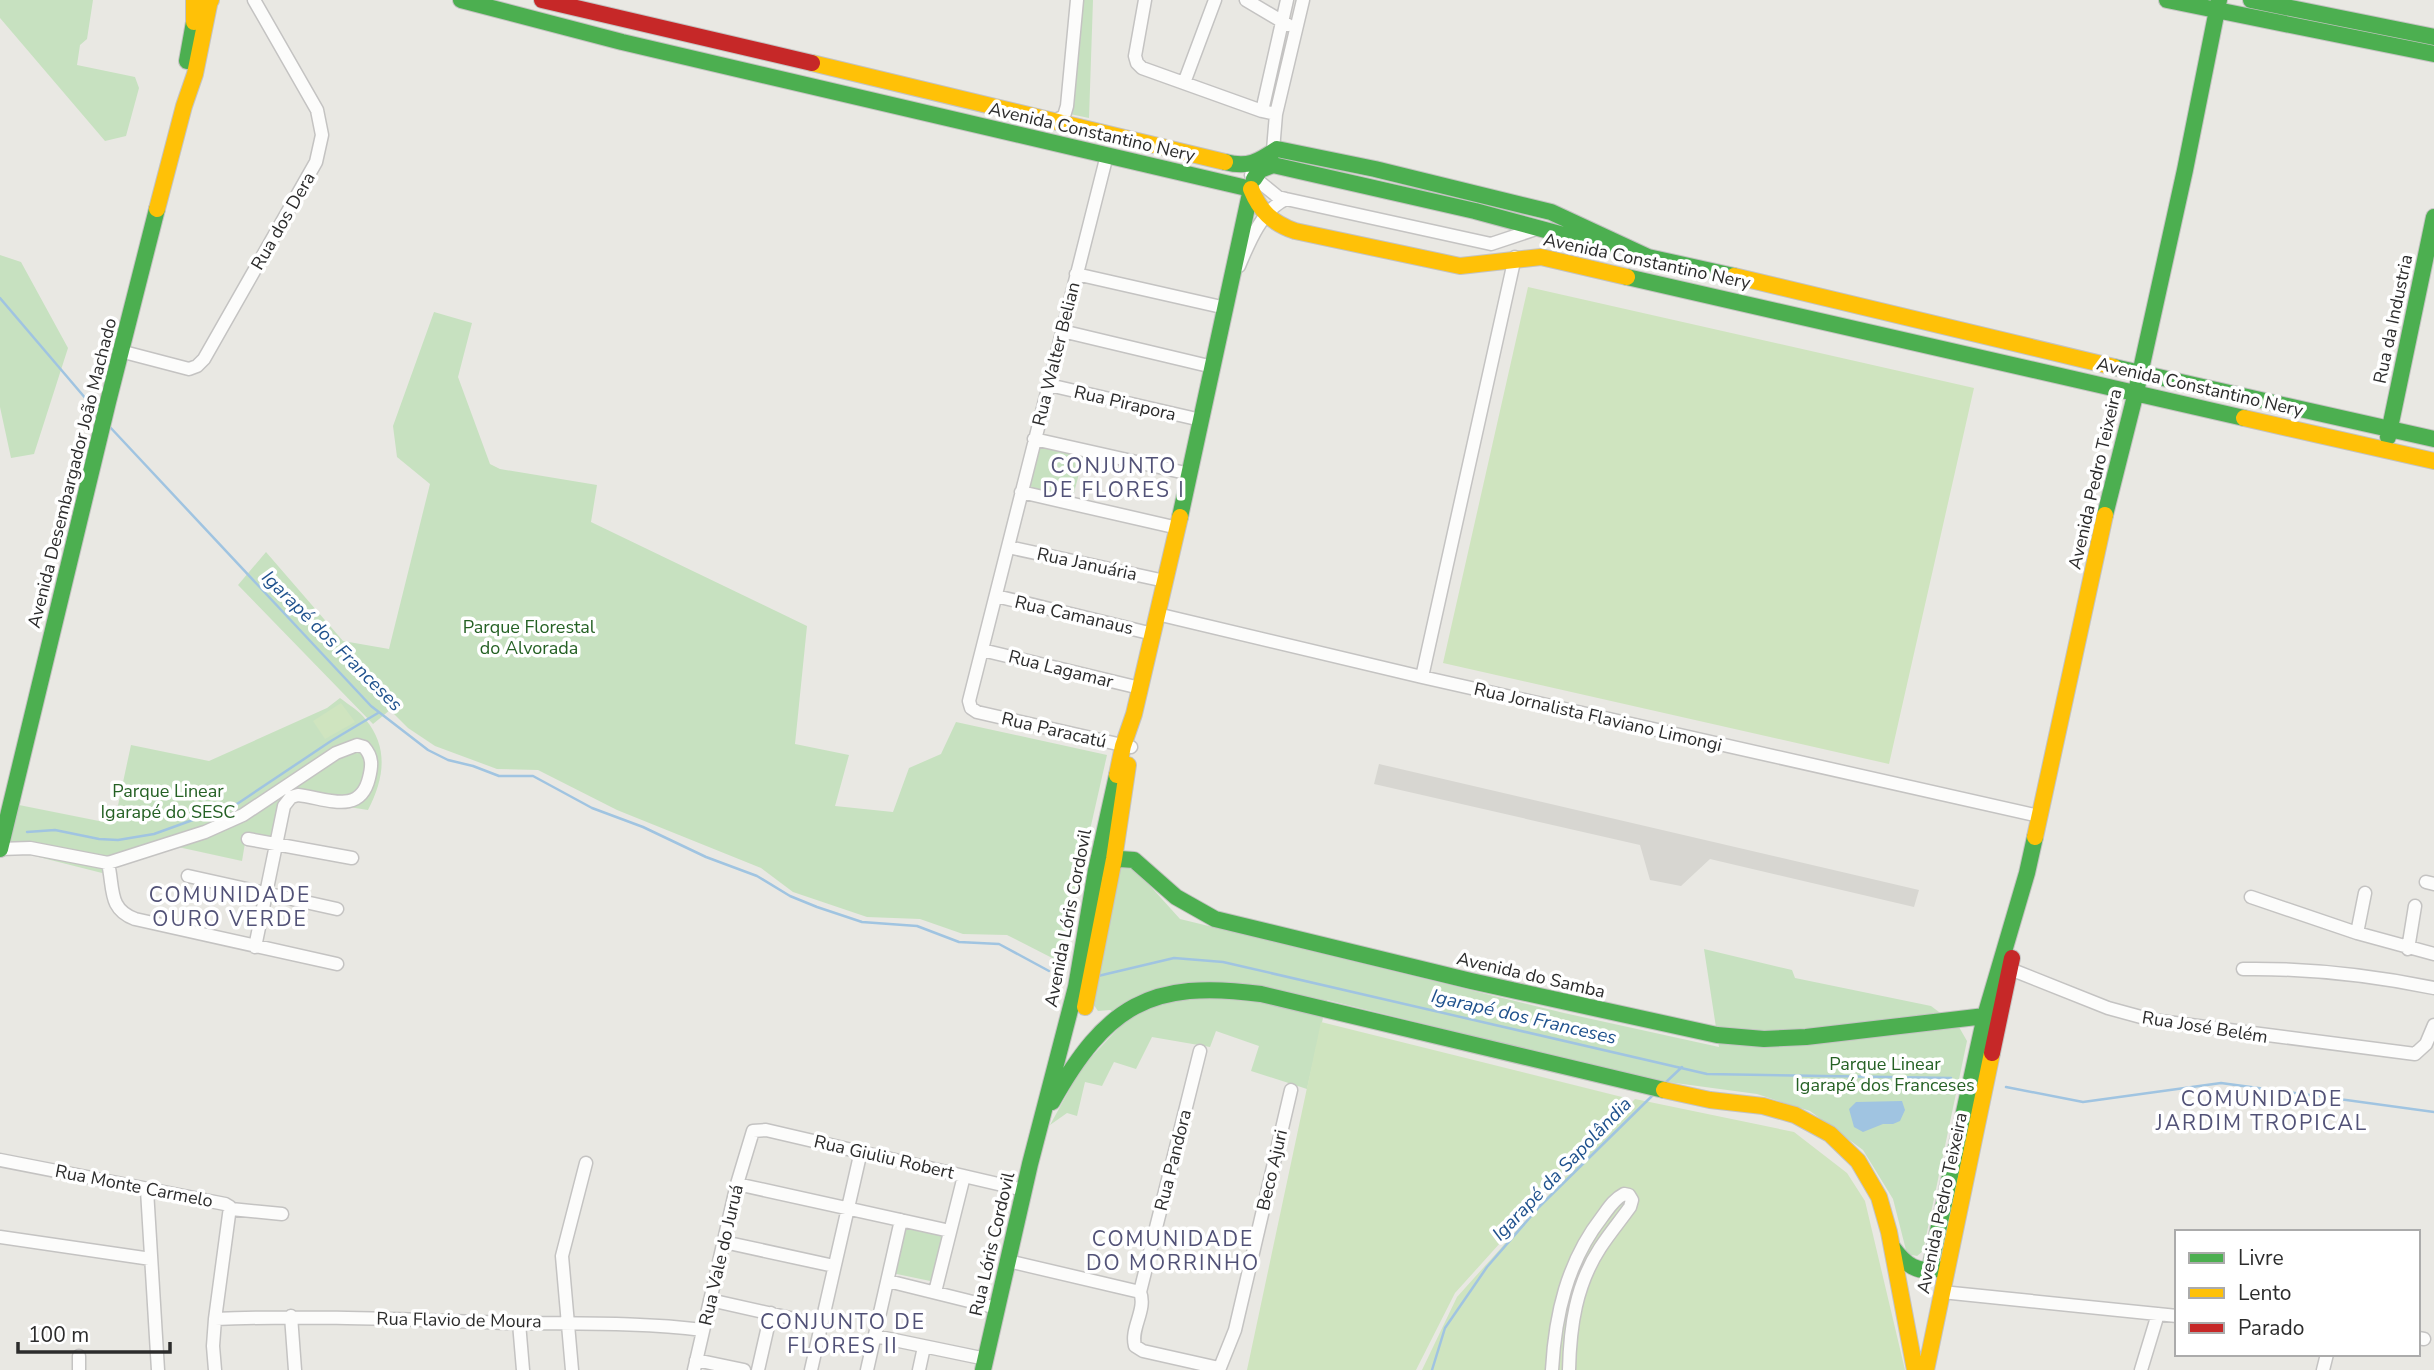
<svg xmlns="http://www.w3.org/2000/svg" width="2434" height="1370" viewBox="0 0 2434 1370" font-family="'Nunito Sans',sans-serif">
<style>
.green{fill:#c7e1c0}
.pitch{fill:#cfe4bf}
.plaza{fill:#d7d6d1}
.water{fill:#a0c4e1}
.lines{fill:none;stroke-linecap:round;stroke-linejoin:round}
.stream{stroke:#a0c4e1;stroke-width:2.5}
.street-casing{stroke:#c4c3c2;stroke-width:15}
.fast-casing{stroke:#c4c3c2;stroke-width:18}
.slow-casing{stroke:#c4c3c2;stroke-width:18}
.jam-casing{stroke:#c4c3c2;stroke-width:18}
.street{stroke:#fcfcfb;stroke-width:12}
.fast{stroke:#4caf50;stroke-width:16}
.slow{stroke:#ffc107;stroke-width:16}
.jam{stroke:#c62828;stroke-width:16}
.labels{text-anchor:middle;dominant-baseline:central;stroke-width:7;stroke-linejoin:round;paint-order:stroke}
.street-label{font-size:18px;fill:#2c2c2c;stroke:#fff}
.park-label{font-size:18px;fill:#256124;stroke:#fff}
.water-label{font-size:19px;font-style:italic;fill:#1f518d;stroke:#fff}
.quarter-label{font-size:21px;letter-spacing:2px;fill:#525277;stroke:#fff}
</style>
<rect width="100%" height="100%" fill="#e9e8e3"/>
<path class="green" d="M 0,0 L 93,0 L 87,39 L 80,45 L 77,65 L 135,77 L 139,88 L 126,136 L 105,141 L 0,18 Z
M 1079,0 L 1093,0 L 1089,118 L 1070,114 Z
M 0,255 L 21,262 L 68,348 L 34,454 L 11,458 L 0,407 Z
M 434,312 L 472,323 L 458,377 L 490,464 L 500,469 L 597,485 L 591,522 L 807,626 L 795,744 L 849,755 L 835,806 L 893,812 L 909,768 L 941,754 L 956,722 L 1107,755 L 1060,962 L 1007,935 L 963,934 L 920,919 L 867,917 L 793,892 L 761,868 L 617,810 L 538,770 L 497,769 L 435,746 L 408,728 L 390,710 L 373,724 L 238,585 L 266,552 L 343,641 L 389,649 L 430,484 L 397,457 L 393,426 Z
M 1030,440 L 1085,451 L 1071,504 L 1017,492 Z
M 340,698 C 349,705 360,711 366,720 C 389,748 384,779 368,810 L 297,799 L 288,801 L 273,846 L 245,843 L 242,861 L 178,847 L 117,865 L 106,874 L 7,849 L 19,805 L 114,824 L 131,745 L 209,761 L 327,708 Z
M 1120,865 L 1134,868 L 1180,919 L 1564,1013 L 1719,1047 L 1704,949 L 1792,970 L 1795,978 L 1931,1006 L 1959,1027 L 1967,1041 L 1923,1251 L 1917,1256 L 1907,1254 L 1893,1199 L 1863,1150 L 1810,1111 L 1757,1094 L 1653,1080 L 1327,1000 L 1307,1089 L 1251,1071 L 1259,1046 L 1216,1031 L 1210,1047 L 1152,1037 L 1136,1069 L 1114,1062 L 1102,1086 L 1085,1082 L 1077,1116 L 1067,1113 L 1050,1125 L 1082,1067 L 1127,1019 L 1110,1010 L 1098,1011 L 1091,1001 Z
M 903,1226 L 946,1235 L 935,1282 L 892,1273 Z"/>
<path class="pitch" d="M 1528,287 L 1974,388 L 1889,764 L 1443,663 Z
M 341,703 L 355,722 L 325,739 L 313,721 Z
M 1321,1022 L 1630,1099 L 1455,1293 L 1416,1370 L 1247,1370 Z
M 1635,1099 L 1794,1132 L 1847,1173 L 1865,1201 L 1905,1370 L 1422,1370 L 1457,1297 Z"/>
<path class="plaza" d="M 1379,764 L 1919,890 L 1914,907 L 1710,859 L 1681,886 L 1650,880 L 1640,845 L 1374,784 Z"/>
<path class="water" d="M 1902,1101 L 1905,1110 L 1900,1121 L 1893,1124 L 1883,1124 L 1863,1132 L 1854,1127 L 1849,1109 L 1856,1102 Z"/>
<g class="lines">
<path class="stream" d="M 0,298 L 98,413
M 109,426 L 371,706 L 428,750 L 448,760 L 473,766 L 499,776 L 533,776 L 592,808 L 643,827 L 706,857 L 757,876 L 790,896 L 817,907 L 862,922 L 917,926 L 959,942 L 999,944 L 1049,971
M 27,832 L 55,830 L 99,839 L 118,840 L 154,834 L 237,804 L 331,741 L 378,713
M 1098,976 L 1174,958 L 1223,962 L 1707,1074 L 1951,1078
M 1664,1084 L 1682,1067
M 2006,1087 L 2083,1102 L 2221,1083 L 2434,1112
M 1432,1370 L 1445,1328 L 1487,1267 L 1539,1207 L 1654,1094"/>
<g class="street-casing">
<path id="street" d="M 1145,0 L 1135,56 L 1137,63 L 1142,68 L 1262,111 L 1276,114
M 1246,0 L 1288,25
M 1184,83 L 1215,0
M 1262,111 L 1287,0
M 1056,120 L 1064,116 L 1067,106 L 1077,0
M 1273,150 L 1276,114 L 1303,0
M 1107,155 L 969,701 L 971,708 L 977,712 L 1131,747
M 1251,175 L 1278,197 L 1286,199 L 1491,244 L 1536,229
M 1239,266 C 1249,242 1262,210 1286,199
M 1076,274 L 1226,308
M 1062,331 L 1213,367
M 120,351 L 189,369 L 197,366 L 204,359 L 316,162 L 322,135 L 317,110 L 254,0
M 1049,385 L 1201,420
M 1034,439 L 1190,474
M 1021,492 L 1178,528
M 1008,547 L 1165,581
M 996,596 L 1153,634
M 1157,614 L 1422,677 L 2039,816
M 982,650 L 1140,688
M 1422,677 L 1515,257
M 248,839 L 352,858
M 0,849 L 30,848 L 108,863 L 205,832 L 243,815 L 336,753 L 357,745 L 364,747 C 373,757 372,766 369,778 C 360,816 326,798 298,795 L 291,797 L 284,806 L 255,947
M 108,863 C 114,889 108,909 135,919 L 337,964
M 188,876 L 337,909
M 2426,882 L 2434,884
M 2251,897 L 2357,933 L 2434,954
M 2357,933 L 2365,893
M 2408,949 L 2415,906
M 2010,969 L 2108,1008 L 2152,1020 L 2415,1054 L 2426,1044 L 2434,1025
M 2243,969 C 2308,968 2370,975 2434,988
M 1200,1051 L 1140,1292 C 1147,1310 1130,1328 1135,1346 L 1143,1351 L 1219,1368
M 0,1160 L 225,1204 L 230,1207 L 215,1319 L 213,1346 L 215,1370
M 737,1184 L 950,1231
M 147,1190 L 158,1370
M 231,1209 L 282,1214
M 0,1237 L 151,1259
M 724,1242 L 834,1266
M 1008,1261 L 1140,1292
M 888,1281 L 997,1308
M 935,1292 L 964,1176
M 1942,1292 L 2177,1316
M 710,1300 L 821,1325
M 291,1316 L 295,1370
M 215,1319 C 314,1315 413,1320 512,1323 C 577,1324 639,1322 703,1330
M 519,1323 L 523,1370
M 875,1336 L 986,1359
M 2418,1338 L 2424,1339
M 79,1356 L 79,1370
M 696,1360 L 744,1370
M 572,1370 L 562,1256 L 586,1163
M 694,1370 L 737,1184 L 753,1131 L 766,1130 L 1024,1190
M 758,1370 L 771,1313
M 811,1370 L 861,1151
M 867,1370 L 901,1220
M 919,1370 L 924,1347
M 1219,1370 L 1235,1330 L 1291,1090
M 1552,1370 C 1555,1315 1567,1262 1602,1217 C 1608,1209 1614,1199 1624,1194 L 1629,1195 L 1632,1200 L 1630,1207 C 1620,1221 1609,1234 1600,1248 C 1576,1285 1570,1326 1569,1370
M 2141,1370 L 2158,1314
M 2323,1370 L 2327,1354"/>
</g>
<g class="fast-casing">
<path id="fast" d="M 461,0 L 622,42 L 1251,189
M 2167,0 L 2434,54
M 2251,0 L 2434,37
M 187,61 L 196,11
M 1225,162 C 1248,168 1258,162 1277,149 L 1375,169 L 1551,212 L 1648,257 L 1734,276
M 1254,179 L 1260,170 L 1273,165 L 1475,211 L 1608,247
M 1627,277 L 2244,418
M 2114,367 L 2434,439
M 2388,437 L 2434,217
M 2105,515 L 2136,392 L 2185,170 L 2219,0
M 1180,517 L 1251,189
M 0,849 L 108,402 L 157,209
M 1096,870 L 1120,859 L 1134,860 L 1176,897 L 1215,919 L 1471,981 L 1717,1035 L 1764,1039 L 1806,1037 L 1985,1016
M 1052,1102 C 1106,1006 1150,979 1261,994 L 1664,1090
M 1893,1248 C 1905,1264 1917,1274 1938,1269
M 1929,1272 L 1985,1016 L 2027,873 L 2035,837
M 983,1370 L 1030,1164 L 1076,987 L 1096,870 L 1117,775"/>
</g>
<g class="slow-casing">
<path id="slow" d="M 194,0 L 194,22
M 209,3 L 211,0
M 812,63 L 1225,162
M 1251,189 C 1260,211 1272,223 1295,231 L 1460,266 L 1541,257 L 1627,277
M 157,209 L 184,106 L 195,74 L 210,0
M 1734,276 L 2114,367
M 2244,418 L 2434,461
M 1117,775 L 1123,746 L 1134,714 L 1180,517
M 2035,837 L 2105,515
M 1085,1007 L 1114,859 L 1128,765
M 1664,1090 L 1710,1100 L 1763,1106 L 1795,1115 L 1830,1134 L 1858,1161 L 1879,1197 L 1889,1232 L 1915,1370
M 1926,1370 L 1992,1053"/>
</g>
<g class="jam-casing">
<path id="jam" d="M 542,0 L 812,63
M 1992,1053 L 2012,958"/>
</g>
<use href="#street" class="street"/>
<use href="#fast" class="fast"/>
<use href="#slow" class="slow"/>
<use href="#jam" class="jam"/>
</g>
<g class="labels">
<g class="street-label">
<text transform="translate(1092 132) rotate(13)">Avenida Constantino Nery</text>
<text transform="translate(283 221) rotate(-60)">Rua dos Dera</text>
<text transform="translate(1647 261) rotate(12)">Avenida Constantino Nery</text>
<text transform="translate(2393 319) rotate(-78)">Rua da Industria</text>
<text transform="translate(1056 354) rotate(-76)">Rua Walter Belian</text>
<text transform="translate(2200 387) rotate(13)">Avenida Constantino Nery</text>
<text transform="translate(1125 403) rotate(13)">Rua Pirapora</text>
<text transform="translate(72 473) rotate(-76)">Avenida Desembargador João Machado</text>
<text transform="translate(2095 479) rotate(-77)">Avenida Pedro Teixeira</text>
<text transform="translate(1087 564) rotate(12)">Rua Januária</text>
<text transform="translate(1074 615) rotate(13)">Rua Camanaus</text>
<text transform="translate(1061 669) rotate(14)">Rua Lagamar</text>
<text transform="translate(1598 717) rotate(13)">Rua Jornalista Flaviano Limongi</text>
<text transform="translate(1054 730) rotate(13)">Rua Paracatú</text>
<text transform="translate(1068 918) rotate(-79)">Avenida Lóris Cordovil</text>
<text transform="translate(1531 975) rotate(13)">Avenida do Samba</text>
<text transform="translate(2205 1027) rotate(9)">Rua José Belém</text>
<text transform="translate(884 1157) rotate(13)">Rua Giuliu Robert</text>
<text transform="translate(1173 1160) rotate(-76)">Rua Pandora</text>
<text transform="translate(1272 1170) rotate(-77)">Beco Ajuri</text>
<text transform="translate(134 1186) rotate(11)">Rua Monte Carmelo</text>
<text transform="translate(1942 1203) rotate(-78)">Avenida Pedro Teixeira</text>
<text transform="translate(992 1244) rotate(-77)">Rua Lóris Cordovil</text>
<text transform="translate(721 1255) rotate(-77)">Rua Vale do Juruá</text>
<text transform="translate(459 1320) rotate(1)">Rua Flavio de Moura</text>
</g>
<g class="park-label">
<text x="529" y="627">Parque Florestal<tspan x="529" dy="21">do Alvorada</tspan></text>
<text x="168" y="791">Parque Linear<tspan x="168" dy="21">Igarapé do SESC</tspan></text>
<text x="1885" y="1064">Parque Linear<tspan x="1885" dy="21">Igarapé dos Franceses</tspan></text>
</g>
<g class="water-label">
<text transform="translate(332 641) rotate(45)">Igarapé dos Franceses</text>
<text transform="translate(1524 1017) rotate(13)">Igarapé dos Franceses</text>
<text transform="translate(1562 1169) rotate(-46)">Igarapé da Sapolândia</text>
</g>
<g class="quarter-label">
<text x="1114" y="466">CONJUNTO<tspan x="1114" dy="24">DE FLORES I</tspan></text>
<text x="230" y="895">COMUNIDADE<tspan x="230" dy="24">OURO VERDE</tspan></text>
<text x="2262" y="1099">COMUNIDADE<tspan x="2262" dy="24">JARDIM TROPICAL</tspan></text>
<text x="1173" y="1239">COMUNIDADE<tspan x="1173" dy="24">DO MORRINHO</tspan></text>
<text x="843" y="1322">CONJUNTO DE<tspan x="843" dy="24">FLORES II</tspan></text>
</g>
</g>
<rect x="2175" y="1230" width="245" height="126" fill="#ffffff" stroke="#ababab" stroke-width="2"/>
<rect x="2189" y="1253" width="35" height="10" fill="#4caf50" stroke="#ababab" stroke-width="2"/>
<text x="2238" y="1265" font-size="21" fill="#2c2c2c">Livre</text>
<rect x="2189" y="1288" width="35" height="10" fill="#ffc107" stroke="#ababab" stroke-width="2"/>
<text x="2238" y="1300" font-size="21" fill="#2c2c2c">Lento</text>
<rect x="2189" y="1323" width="35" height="10" fill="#c62828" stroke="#ababab" stroke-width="2"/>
<text x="2238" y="1335" font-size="21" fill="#2c2c2c">Parado</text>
<path d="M18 1342v10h152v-10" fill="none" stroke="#2c2c2c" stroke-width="3.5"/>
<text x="28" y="1342" font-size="21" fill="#2c2c2c" stroke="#ffffff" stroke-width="5" paint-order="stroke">100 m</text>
</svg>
